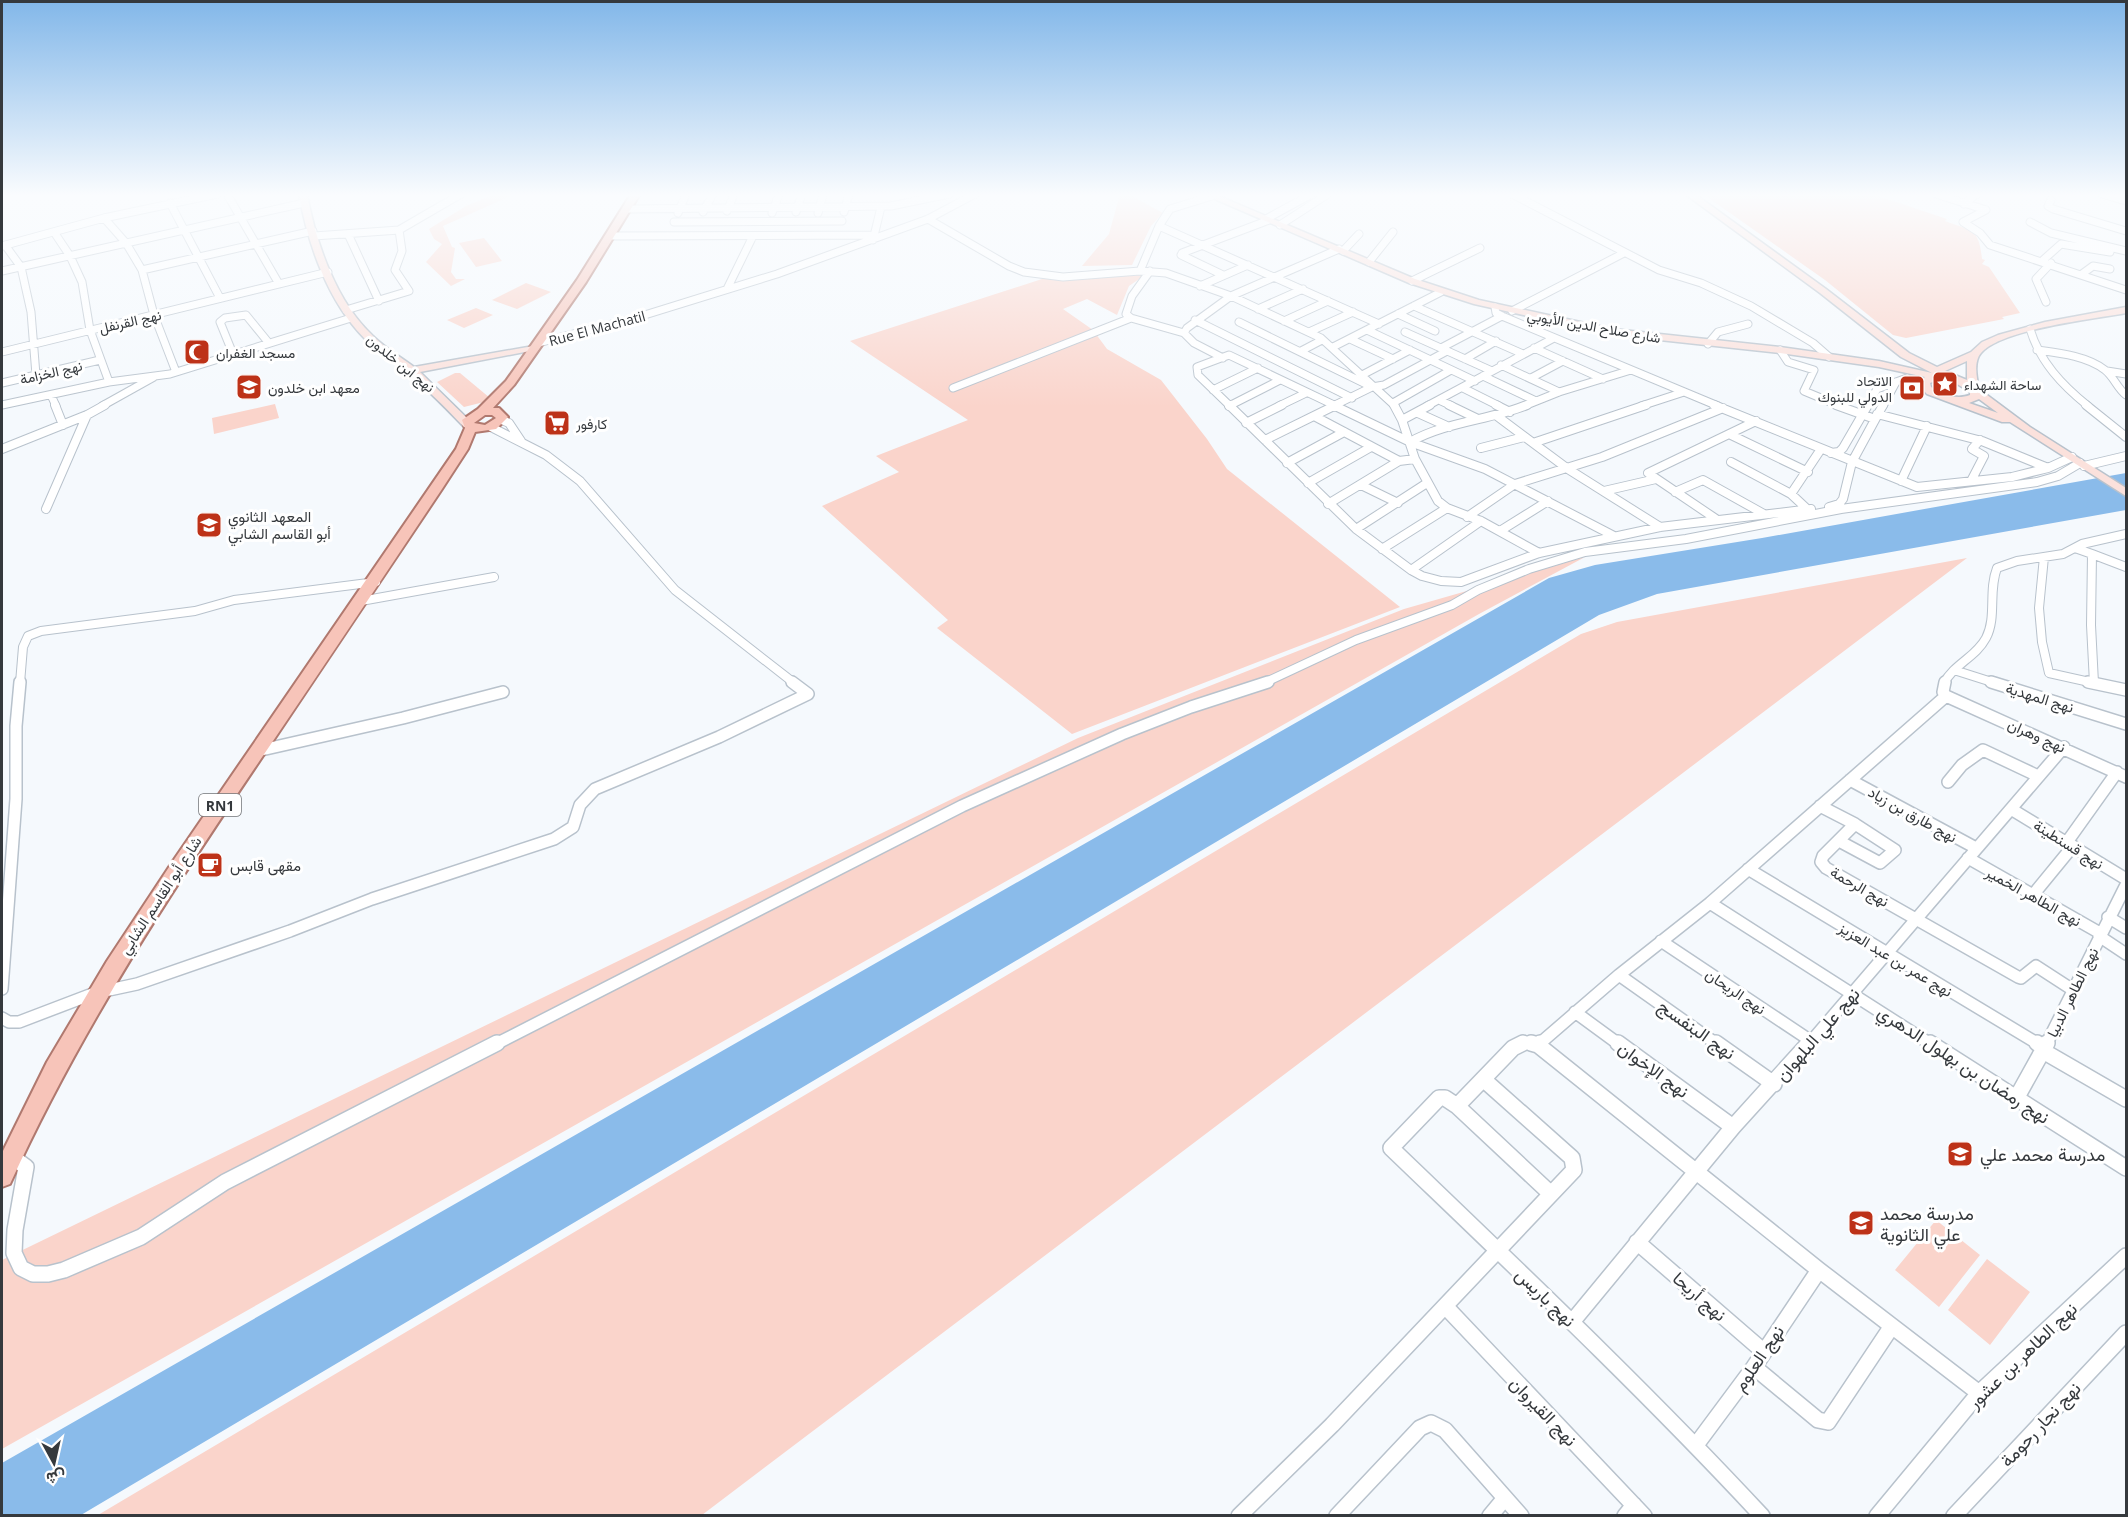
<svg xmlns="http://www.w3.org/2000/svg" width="2128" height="1517" viewBox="0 0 2128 1517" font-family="'Open Sans',Vazirmatn,sans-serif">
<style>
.green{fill:#fad4cb}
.water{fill:#8abbea}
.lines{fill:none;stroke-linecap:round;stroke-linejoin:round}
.street-far3-casing{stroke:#b8c2cc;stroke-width:9}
.street-far2-casing{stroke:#b8c2cc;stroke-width:10}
.street-far1-casing{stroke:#b8c2cc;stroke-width:14}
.street-casing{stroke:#b8c2cc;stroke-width:18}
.secondary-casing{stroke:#b8c2cc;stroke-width:3}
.primary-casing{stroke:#b0796f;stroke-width:4}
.street-far3{stroke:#fff;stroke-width:7}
.street-far2{stroke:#fff;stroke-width:8}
.street-far1{stroke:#fff;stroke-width:11}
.street{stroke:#fff;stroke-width:15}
.secondary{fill:#fbe1dc;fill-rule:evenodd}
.primary{fill:#f7c4b9;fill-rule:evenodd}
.labels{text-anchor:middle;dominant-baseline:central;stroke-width:6;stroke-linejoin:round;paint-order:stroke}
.far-street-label{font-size:14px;fill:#35393d;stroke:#fff}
.far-poi-label{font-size:14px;fill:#35393d;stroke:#fff;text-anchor:start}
.shield{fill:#fff;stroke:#727477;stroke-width:1.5}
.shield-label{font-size:14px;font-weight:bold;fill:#35393d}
.poi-label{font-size:15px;fill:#35393d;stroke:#fff;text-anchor:start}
.street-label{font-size:15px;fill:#35393d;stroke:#fff}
.near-street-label{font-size:18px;fill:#35393d;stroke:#fff}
.near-poi-label{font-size:18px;fill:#35393d;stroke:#fff;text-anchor:start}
</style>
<rect width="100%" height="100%" fill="#f5f9fd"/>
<path class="green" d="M 495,194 L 515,194 L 443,226 L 452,247 L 455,248 L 451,272 L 456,279 L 465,279 L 451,286 L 426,262 L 442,244 L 434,239 L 429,229 L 466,206 Z
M 1120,194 L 1128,194 L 1163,213 L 1151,226 L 1132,265 L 1082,266 L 1109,234 Z
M 1703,194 L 1872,194 L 1947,219 L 1945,221 C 1972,231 1979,228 1982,259 L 1985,260 L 1982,264 L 1989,267 L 2020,313 L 2002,317 L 2004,319 L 1906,338 L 1893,335 L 1825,280 Z
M 484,238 L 502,261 L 476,267 L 459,243 Z
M 1145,275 L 1129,286 L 1117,315 L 1087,299 L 1063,309 L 1093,330 L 1107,349 L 1161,380 L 1207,439 L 1227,469 L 1400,607 L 1072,734 L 937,628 L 948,620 L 822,506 L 899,472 L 876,456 L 968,420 L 850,341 L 1042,279 Z
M 526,283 L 551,292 L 517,309 L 492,300 Z
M 476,308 L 493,315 L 464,328 L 447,320 Z
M 455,373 L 460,373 L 490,398 L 488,401 L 464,407 L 437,382 Z
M 275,404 L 279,418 L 214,434 L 212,418 Z
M 1585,557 L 1479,614 L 2,1449 L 2,1260 L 1078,738 L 1404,609 Z
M 1967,558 L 702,1515 L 98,1515 L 1581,634 L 1617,622 Z
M 1936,1220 L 1980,1255 L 1939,1307 L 1895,1270 Z
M 1987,1259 L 2030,1292 L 1990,1345 L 1948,1310 Z"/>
<path class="water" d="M 2126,473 L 2126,510 L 1657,594 L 1599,615 L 81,1515 L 2,1515 L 2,1463 L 1549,578 L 1595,565 L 1762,538 Z"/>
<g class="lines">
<g class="street-far3-casing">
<path id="street-far3" d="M 227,194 L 279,284
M 1512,194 L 1659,270 L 1701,283 L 1751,306 L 1813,343 L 1829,357
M 1936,194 L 1986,210
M 2102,194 L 2126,201
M 2051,200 L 2048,206 L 2053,209 L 2126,231
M 170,203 L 220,298
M 1964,204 L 1977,194
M 629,209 L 891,206 L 949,194
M 1986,210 L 1963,222 L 1980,233 L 1990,245 L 2126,290
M 727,211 L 734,194
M 703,212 L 713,194
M 796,212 L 802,194
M 844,212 L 849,194
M 678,213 L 686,194
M 772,213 L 779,194
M 818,213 L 823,194
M 104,218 L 126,243 L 142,270 L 154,315 L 176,372
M 928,219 L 1009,266 L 1024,272 L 1063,277 L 1140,271 L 1166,273 L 1231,296 L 1321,338 L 1395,406
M 1266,219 L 1310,195
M 674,222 L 842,221
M 2030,222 L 2051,233 L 2126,251
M 1280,225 L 1328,194
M 1159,226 L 1379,324
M 54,232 L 70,256 L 82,282 L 90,330 L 109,382
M 348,234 L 379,301
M 314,236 L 399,230 L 461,194
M 611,236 L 874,235
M 873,240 L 881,207
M 5,245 L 21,267 L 31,312 L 36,375
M 2,246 L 104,218 L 217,194
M 1343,251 L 1359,234
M 1182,253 L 1269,220
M 1181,255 L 1223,275
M 2042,261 L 2061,244 L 2110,252
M 1369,262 L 1393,232
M 142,270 L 313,231
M 2,271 L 304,203
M 1140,271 L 1159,226 L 1170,209 L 1212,196
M 2082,274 L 2093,266 L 2110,269
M 1412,281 L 1480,248
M 1200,286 L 1248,265
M 727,289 L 753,236
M 2046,302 L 2036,279 L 2051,263
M 1414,306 L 1523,354
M 1495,307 L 1496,313 L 1502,316 L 1718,406
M 1258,309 L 1303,289
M 346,310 L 409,291 L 395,270 L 402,251 L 399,230
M 1512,311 L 1624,253
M 1398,314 L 1435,331
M 1131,318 L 1126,314 L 1132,296 L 1150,271
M 1195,320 L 1352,398
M 1284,321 L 1328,301
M 1239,322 L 1368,385
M 2030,329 C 2040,362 2062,385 2088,406
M 1367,330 L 1475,381
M 1309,332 L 1353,312
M 1405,332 L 1492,371
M 1350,339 L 1393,359
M 538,343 L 635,318 L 777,274 L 928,219 L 975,194
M 1708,344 L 1718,332 L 1748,324
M 1333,347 L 1441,292
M 1441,348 L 1502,316
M 1534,348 L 1603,379
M 1780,350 L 1788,362 L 1814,370 L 1804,391 L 1840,406
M 2037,350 C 2059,353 2087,356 2105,370 C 2114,377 2117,388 2126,395
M 1301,351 L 1322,340
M 2,352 L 328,272
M 233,354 L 220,322 L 225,318 L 246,315 L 268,342
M 1223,358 L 1194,343 L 1184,333 L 1187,328 L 1231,296 L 1339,249
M 1465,359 L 1496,341
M 1501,365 L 1559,392
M 2107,371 L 2126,374
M 1362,375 L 1410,350
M 1483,376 L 1536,401
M 1531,378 L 1563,361
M 2,383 L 100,360
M 953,388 L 1131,318 L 1184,333
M 1463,388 L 1499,406
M 1213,390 L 1258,368
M 51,395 L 56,406
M 1441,401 L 1452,406
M 1393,403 L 1451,370
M 2,405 L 109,382 L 170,374 L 351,318
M 102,406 L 154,377
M 1229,406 L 1280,380
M 1230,406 L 1198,375 L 1197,367 L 1229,355 L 1336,406
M 1279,406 L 1306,393
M 1333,406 L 1372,387 L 1384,385 L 1447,351
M 1427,406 L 1554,338
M 1524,406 L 1559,392 L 1631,370
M 1641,406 L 1684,392
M 1867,406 L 1877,389 L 1907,378
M 1883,406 L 1896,382"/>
</g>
<g class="street-far2-casing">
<path id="street-far2" d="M 55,405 L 63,425
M 1229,405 L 1356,529 L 1411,570 L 1422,576 L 1441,581 L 1461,582 L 1539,553 L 1660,527 L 1811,509
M 1333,405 L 1410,442 L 1485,469 L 1614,536
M 1394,405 L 1402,420 L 1415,459 L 1438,501 L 1447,508 L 1481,521 L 1539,553
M 1449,405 L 1478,419
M 1496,405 L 1510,412
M 1714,405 L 1917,487 L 2012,477 L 2048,468
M 1836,405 L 1875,419
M 2086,405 L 2126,437
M 1229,406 L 1231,405
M 1418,413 L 1449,427
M 1877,414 L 1982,441 L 2048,468 L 2072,457
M 1497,416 L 1568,469 L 1660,527
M 1316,417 L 1399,461 L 1415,459
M 502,420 L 509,423 L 521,441
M 1402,420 L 1430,405
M 1246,423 L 1282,405
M 491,427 L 546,455 L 580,481 L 675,590 L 794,683
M 1731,435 L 1808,472
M 1265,440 L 1336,405
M 1410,442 C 1445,422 1490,420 1527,405
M 1533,443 L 1646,405
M 1481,448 L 1524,437
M 2,449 L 87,415 L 105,405
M 1831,453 L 1839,452 L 1843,448 L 1868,405
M 1731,462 L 1791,494 L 1807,509
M 1287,463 L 1344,432
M 2084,466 L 2126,456
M 1901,481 L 1927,426
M 1971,481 L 1984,456 L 1972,449 L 1980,440
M 1308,483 L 1371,447
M 1361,485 L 1398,503
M 1604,491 L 1656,479
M 1675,492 L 1703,480 L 1764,514
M 1791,494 L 1821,449
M 1328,504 L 1399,461
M 1829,507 L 1839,504 L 1843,499 L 1852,462 L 1883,405
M 46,509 L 87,415
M 1467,517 L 1515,484 L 1602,457 L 1723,408
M 1716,519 L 1648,473 L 1756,421
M 1356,529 L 1427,483
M 1500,531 L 1548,501
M 2075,548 L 2092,554 L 2091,625 L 2094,683
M 1382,549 L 1447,508
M 2092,554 L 2126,567
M 2044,557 L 2039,608 L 2042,642 L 2049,673 L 2094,683
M 1411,570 L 1481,521
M 361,601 L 494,577
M 1954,670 L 1995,683
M 20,683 L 23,647 L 28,636 L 41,631 L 195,611 L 234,600 L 376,582
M 1264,683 L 1356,640 L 1452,605 L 1478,590 L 1529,569 L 1585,552 L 1686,539 L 1841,509 L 2037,482 L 2058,476 L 2080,463
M 1944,683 C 1954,664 1976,657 1986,638 C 1997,617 1988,591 1997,568 L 2017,561 L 2063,554 L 2082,544 L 2126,534"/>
</g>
<g class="street-far1-casing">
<path id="street-far1" d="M 1991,682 L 2126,724
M 2088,682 L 2126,690
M 1946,696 L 2126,777
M 257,751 L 403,718 L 503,692
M 1850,780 L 1976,848
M 1948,782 L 1962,765 L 1983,750 L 2038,776
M 1820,806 L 1855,824 L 1823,856 L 1821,862 L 1826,868 L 2018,977 L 2021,978 L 2036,966 L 2073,990
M 2011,809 L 2126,879
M 1839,841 L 1880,863 L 1895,850 L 1855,824
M 2067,842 L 2117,772
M 1968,858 L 2100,933
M 1748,869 L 2040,1045
M 2032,896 L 2073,846
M 1710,903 L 1932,1045
M 2108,917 L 2126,928
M 2099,936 L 2126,954
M 1661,941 L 1811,1041
M 1619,975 L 1718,1045
M 2,989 L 16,799 L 16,726 L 20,682
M 1575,1012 L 1620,1045
M 2,1018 L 9,1022 L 19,1022 L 95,993 L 137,984 L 290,931 L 372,899 L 554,839 L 573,827 L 580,805 L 595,789 L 719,737 L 808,694 L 792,682
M 494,1045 L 962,806 L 1122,734 L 1191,707 L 1268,682
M 1520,1045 L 1526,1042 L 1537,1045
M 1538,1045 L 1619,975 L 1710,903 L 1946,696 L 1943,692 L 1945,682
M 1808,1045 L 2064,747
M 2046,1045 L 2126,885"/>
</g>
<g class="street-casing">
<path id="street" d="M 1531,1043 L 1538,1045 L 1819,1270 L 1979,1393
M 1618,1043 L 1733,1127
M 1716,1043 L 1774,1084
M 1930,1043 L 2126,1168
M 2037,1043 L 2045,1048
M 1538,1045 L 1540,1043
M 2043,1051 L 2126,1099
M 2017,1097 L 2047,1043
M 1457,1106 L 1513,1048 L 1523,1043
M 2,1160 L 11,1156 L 26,1167 L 15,1230 L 14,1253 L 21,1268 L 33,1274 L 48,1274 L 64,1270 L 141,1237 L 225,1182 L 497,1043
M 1551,1194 L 1457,1106 L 1445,1098 L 1439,1098 L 1391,1148 C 1517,1269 1643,1388 1762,1516
M 1637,1242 L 1763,1351
M 1445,1306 L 1644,1516
M 1572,1322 L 1733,1127 L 1809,1043
M 1754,1367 L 1818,1420 L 1828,1422 L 1892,1326
M 1696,1445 L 1754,1367 L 1819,1270
M 1239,1516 L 1332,1425 L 1574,1170 L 1572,1158 L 1483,1079
M 1337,1516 L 1420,1428 L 1431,1423 L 1445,1430 L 1521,1516
M 1490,1516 L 1505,1498
M 1625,1516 L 1634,1505
M 1877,1516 L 1979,1393 L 2126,1256
M 1954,1516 L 2126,1333"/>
</g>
<g class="secondary-casing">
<path id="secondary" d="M 299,194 L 307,194 C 316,243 336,302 373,336 C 385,348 401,357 414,367 L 539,345 L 539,349 L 535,350 L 420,372 L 472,423 L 472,427 L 464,427 C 444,406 423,385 401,367 C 390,357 375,350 365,339 C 328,302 308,245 299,194 Z
M 1203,194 L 1214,194 L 1415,279 L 1479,300 L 1613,329 L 1780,347 L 1879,361 L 1932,373 L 1901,357 L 1820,293 L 1685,194 L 1695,194 L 1826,289 L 1909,353 L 1937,367 L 1971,352 L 1982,342 L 1998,335 L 2045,322 L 2126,307 L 2126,313 C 2094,319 2001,329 1981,353 C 1973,362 1977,379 1979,389 L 2030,427 L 2126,488 L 2126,496 L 2010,422 L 2002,422 L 1927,394 L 1921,388 L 1920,381 L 1925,377 L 1879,367 L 1780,353 L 1613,335 L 1474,304 L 1409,283 ZM 1967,361 L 1967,380 L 1945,371 ZM 1938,380 L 1954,382 L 1970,392 L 1970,395 C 1956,400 1943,395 1931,387 L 1930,383 ZM 1979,399 L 1998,413 L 1969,403 Z"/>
</g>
<g class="primary-casing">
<path id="primary" d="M 631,194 L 640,194 L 586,282 L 514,385 L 493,408 L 499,408 L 508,417 L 496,429 L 475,432 L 468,449 L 442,489 C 386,573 330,657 273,741 C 176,884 82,1026 10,1184 L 2,1187 L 2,1153 L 47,1062 L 107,961 L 173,861 L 456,449 L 465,428 L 462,420 L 478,409 L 506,381 L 577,280 ZM 485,415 L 492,415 L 496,418 L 485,425 L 474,423 Z"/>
</g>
<use href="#street-far3" class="street-far3"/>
<use href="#street-far2" class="street-far2"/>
<use href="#street-far1" class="street-far1"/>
<use href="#street" class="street"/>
<use href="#secondary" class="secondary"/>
<use href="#primary" class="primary"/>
</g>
<linearGradient id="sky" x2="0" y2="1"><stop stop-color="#82b7e9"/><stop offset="0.48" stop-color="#fafcfe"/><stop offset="1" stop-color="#fafcfe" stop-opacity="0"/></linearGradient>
<rect width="2128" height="407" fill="url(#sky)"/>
<defs>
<g id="mosque-square" transform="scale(1.35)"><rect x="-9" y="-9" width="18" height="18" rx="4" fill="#bd3218" stroke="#fff"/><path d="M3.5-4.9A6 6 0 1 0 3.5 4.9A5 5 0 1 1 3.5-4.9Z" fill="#fff"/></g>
<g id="sight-square" transform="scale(1.35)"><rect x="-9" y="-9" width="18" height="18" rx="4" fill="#bd3218" stroke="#fff"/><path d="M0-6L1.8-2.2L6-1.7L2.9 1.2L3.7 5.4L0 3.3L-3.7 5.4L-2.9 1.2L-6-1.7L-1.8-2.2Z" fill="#fff"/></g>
<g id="school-square" transform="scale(1.35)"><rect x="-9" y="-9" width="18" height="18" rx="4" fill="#bd3218" stroke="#fff"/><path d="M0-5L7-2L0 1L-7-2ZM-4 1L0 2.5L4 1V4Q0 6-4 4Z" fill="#fff"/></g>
<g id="bank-square" transform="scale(1.35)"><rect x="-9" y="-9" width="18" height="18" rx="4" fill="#bd3218" stroke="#fff"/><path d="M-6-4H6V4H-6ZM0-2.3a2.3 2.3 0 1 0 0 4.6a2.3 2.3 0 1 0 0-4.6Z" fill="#fff"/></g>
<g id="supermarket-square" transform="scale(1.35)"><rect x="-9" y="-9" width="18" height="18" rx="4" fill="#bd3218" stroke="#fff"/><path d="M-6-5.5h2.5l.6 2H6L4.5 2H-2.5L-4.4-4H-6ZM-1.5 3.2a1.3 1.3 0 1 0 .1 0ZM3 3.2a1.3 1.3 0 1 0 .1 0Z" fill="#fff"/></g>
<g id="cafe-square" transform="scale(1.35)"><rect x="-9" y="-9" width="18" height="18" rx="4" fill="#bd3218" stroke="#fff"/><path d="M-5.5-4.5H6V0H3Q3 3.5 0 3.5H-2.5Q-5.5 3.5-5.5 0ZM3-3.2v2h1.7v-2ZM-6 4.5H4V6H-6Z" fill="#fff"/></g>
</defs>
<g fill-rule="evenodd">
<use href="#mosque-square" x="197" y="352"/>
<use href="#sight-square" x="1945" y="384"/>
<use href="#school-square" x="249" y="387"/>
<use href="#bank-square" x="1912" y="388"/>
<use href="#supermarket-square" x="557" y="423"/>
<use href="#school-square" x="209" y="525"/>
<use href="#cafe-square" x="210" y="865"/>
<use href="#school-square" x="1960" y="1154"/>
<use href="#school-square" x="1861" y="1223"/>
</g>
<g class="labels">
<g class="far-street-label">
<text transform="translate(130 321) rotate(-13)">نهج القرنفل</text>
<text transform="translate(1594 326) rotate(10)">شارع صلاح الدين الأيوبي</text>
<text transform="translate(597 328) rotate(-15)">Rue El Machatil</text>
<text transform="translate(401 363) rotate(39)">نهج ابن خلدون</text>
<text transform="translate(51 372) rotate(-13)">نهج الخزامة</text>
</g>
<g class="far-poi-label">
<text x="216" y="352">مسجد الغفران</text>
<text x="1892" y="380" text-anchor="end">الاتحاد<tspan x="1892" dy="16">الدولي للبنوك</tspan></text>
<text x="1964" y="384">ساحة الشهداء</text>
<text x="268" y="387">معهد ابن خلدون</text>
<text x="576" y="423">كارفور</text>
</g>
<rect class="shield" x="199" y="794" width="42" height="22" rx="4.5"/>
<g class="shield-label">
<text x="220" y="805">RN1</text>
</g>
<g class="poi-label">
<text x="228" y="516">المعهد الثانوي<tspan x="228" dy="17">أبو القاسم الشابي</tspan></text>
<text x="230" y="865">مقهى قابس</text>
</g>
<g class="street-label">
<text transform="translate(2040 697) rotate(17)">نهج المهدية</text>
<text transform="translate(2037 735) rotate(24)">نهج وهران</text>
<text transform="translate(1913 814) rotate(29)">نهج طارق بن زياد</text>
<text transform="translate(2069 844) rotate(32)">نهج قسنطينة</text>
<text transform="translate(1860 886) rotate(30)">نهج الرحمة</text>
<text transform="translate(160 895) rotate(-57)">شارع أبو القاسم الشابي</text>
<text transform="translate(2034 896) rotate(29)">نهج الطاهر الخمير</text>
<text transform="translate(1896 959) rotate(31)">نهج عمر بن عبد العزيز</text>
<text transform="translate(1736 991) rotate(34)">نهج الريحان</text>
<text transform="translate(2072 992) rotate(-64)">نهج الطاهر الدبيا</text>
</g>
<g class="near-street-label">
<text transform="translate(1697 1029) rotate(35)">نهج البنفسج</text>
<text transform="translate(1817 1034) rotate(-49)">نهج علي البلهوان</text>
<text transform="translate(1964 1064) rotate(33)">نهج رمضان بن بهلول الدهري</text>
<text transform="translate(1654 1069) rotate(36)">نهج الإخوان</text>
<text transform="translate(1700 1296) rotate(41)">نهج أريحا</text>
<text transform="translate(1546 1297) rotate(44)">نهج باريس</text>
<text transform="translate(2022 1355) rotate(-44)">نهج الطاهر بن عشور</text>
<text transform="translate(1758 1358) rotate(-56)">نهج العلوم</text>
<text transform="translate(1544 1411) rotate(46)">نهج القيروان</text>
<text transform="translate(2040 1424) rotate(-47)">نهج نجار رحومة</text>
</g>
<g class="near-poi-label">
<text x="1980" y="1154">مدرسة محمد علي</text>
<text x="1880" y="1213">مدرسة محمد<tspan x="1880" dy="21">علي الثانوية</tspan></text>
</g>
</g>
<rect width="2128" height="1517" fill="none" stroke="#35393d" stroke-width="6"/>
<g transform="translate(54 1463) rotate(172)" stroke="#ffffff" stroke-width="4.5" paint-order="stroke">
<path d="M0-4.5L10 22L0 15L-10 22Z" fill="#35393d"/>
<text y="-9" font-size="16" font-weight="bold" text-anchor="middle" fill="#35393d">ش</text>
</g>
</svg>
